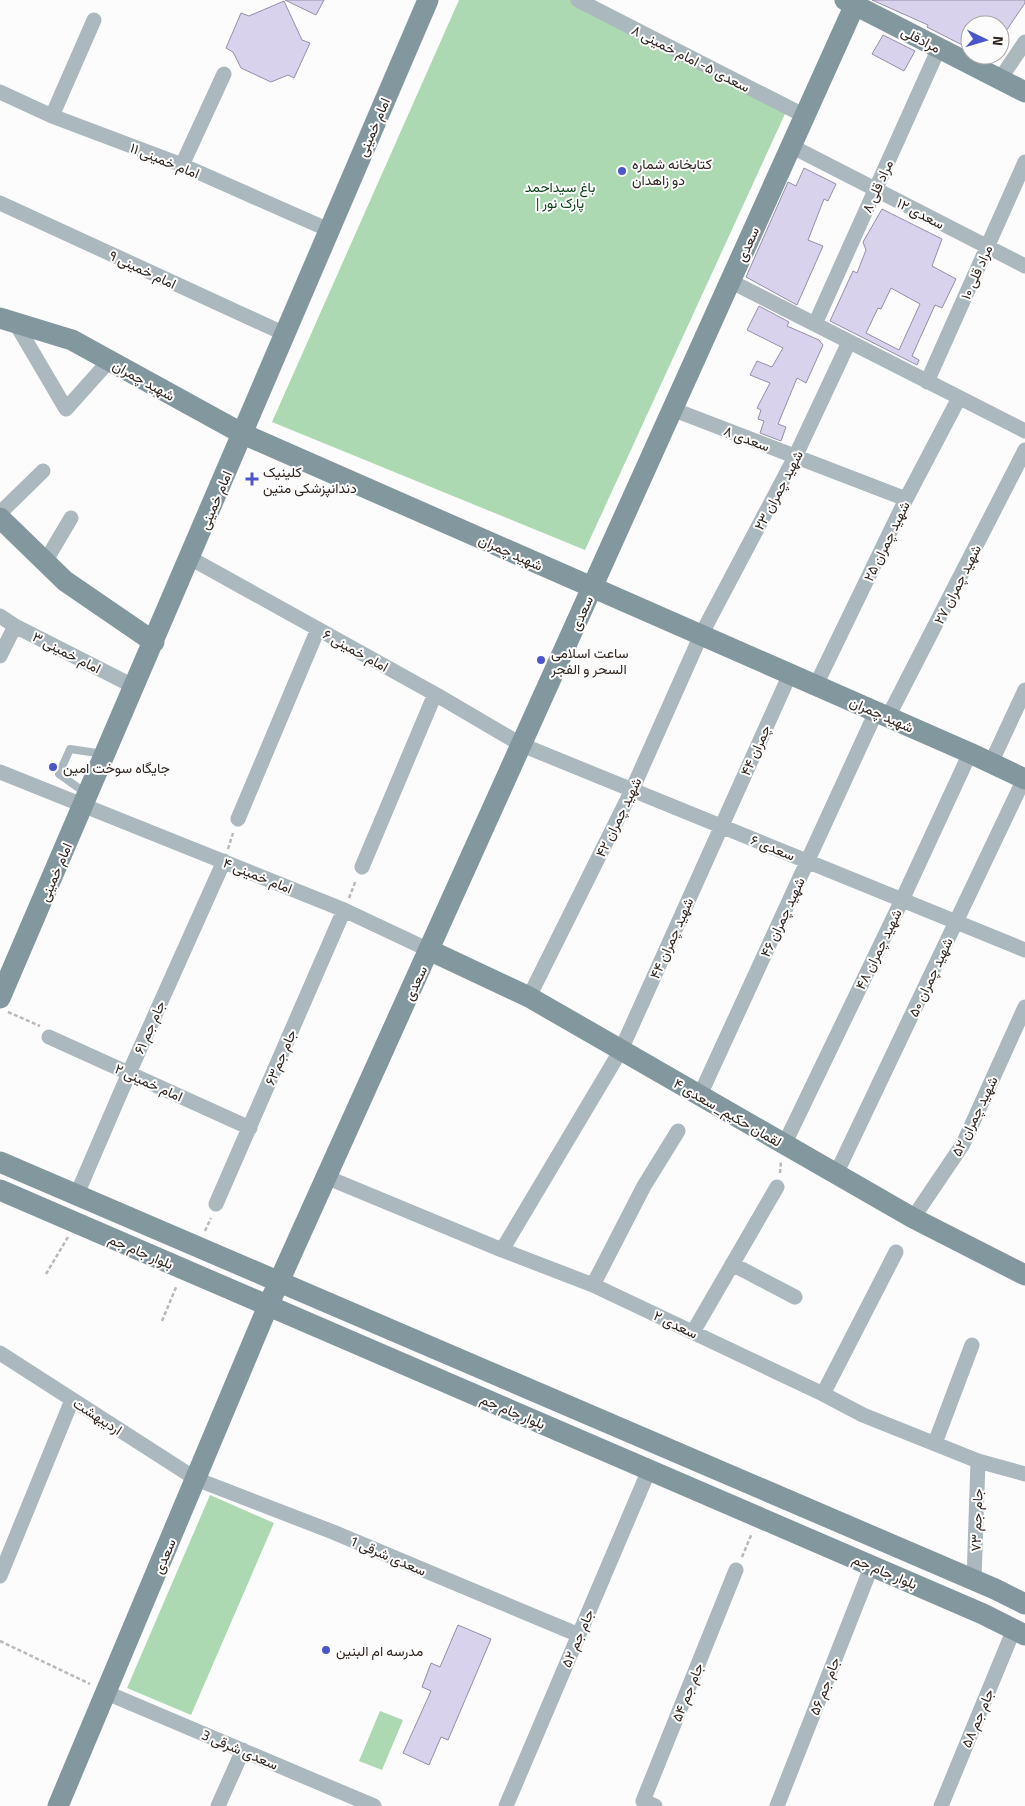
<svg xmlns="http://www.w3.org/2000/svg" width="1025" height="1806" viewBox="0 0 1025 1806" font-family="'Titillium Web',Vazirmatn,sans-serif">
<style>
.green{fill:#acd9b1}
.building{fill:#d9d2ed;stroke:#948ea7;fill-rule:evenodd}
.lines{fill:none;stroke-linecap:round;stroke-linejoin:round}
.path{stroke:#bcb8b7;stroke-width:2.5;stroke-dasharray:4 2.5;stroke-linecap:butt}
.lane{stroke:#abb8bd;stroke-width:8}
.street{stroke:#abb8bd;stroke-width:15}
.secondary{stroke:#83979f;stroke-width:21}
.poi-dot{fill:#4c56cc;stroke:#fcfcfc;stroke-width:2}
.labels{text-anchor:middle;dominant-baseline:central;stroke-width:4;stroke-linejoin:round;paint-order:stroke}
.street-label{font-size:14px;fill:#302620;stroke:#fcfcfc}
.poi-label{font-size:14px;fill:#302620;stroke:#fcfcfc;text-anchor:start}
.park-label{font-size:14px;fill:#083d16;stroke:#fcfcfc}
</style>
<rect width="100%" height="100%" fill="#fcfcfc"/>
<path class="green" d="M 459,0 L 586,0 L 790,103 L 585,550 L 272,422 Z
M 210,1495 L 274,1523 L 191,1715 L 127,1688 Z
M 380,1711 L 403,1720 L 382,1770 L 359,1761 Z"/>
<path class="building" d="M 285,0 L 324,0 L 316,15 Z
M 872,0 L 1025,0 L 1025,3 L 1006,31 L 1000,28 L 1000,25 L 970,25 L 970,49 L 927,27 L 928,25 Z
M 284,1 L 302,40 L 310,43 L 294,78 L 288,75 L 271,82 L 241,68 L 233,52 L 226,48 L 241,13 L 249,16 Z
M 883,35 L 915,51 L 904,71 L 872,54 Z
M 804,168 L 836,184 L 828,201 L 824,199 L 808,240 L 823,246 L 797,305 L 746,277 L 788,182 L 796,186 Z
M 882,209 L 942,239 L 932,266 L 956,279 L 942,308 L 935,305 L 912,356 L 919,360 L 917,365 L 830,321 L 853,271 L 857,273 L 866,250 L 863,242 ZM 891,288 L 920,304 L 899,350 L 866,333 L 878,308 L 881,309 Z
M 759,306 L 789,322 L 787,326 L 819,340 L 823,345 L 806,383 L 797,378 L 778,424 L 786,427 L 781,441 L 760,433 L 764,421 L 758,419 L 761,410 L 757,408 L 770,383 L 750,375 L 757,361 L 772,367 L 783,348 L 747,330 Z
M 458,1625 L 491,1639 L 448,1740 L 441,1737 L 429,1765 L 403,1753 L 431,1691 L 422,1687 L 431,1663 L 440,1667 Z"/>
<g class="lines">
<path class="path" d="M 228,849 L 233,833
M 349,898 L 356,880
M 8,1012 L 40,1026
M 780,1173 L 781,1161
M 205,1231 L 211,1218
M 46,1274 L 68,1237
M 162,1321 L 177,1285
M 742,1557 L 752,1533
M 0,1641 L 90,1684"/>
<path class="lane" d="M 87,794 L 59,774 L 70,749 L 104,754"/>
<path class="street" d="M 578,0 L 805,116
M 1000,79 L 1025,42
M 0,92 L 52,116 L 182,165 L 329,230
M 52,116 L 94,20
M 791,146 L 1025,266
M 182,165 L 224,74
M 0,203 L 285,334
M 730,281 L 1025,431
M 16,324 L 66,409 L 109,361
M 815,324 L 939,48
M 927,382 L 1025,162
M 672,409 L 906,499
M 0,513 L 43,471
M 190,558 L 435,694 L 522,745 L 1025,950
M 45,562 L 71,518
M 0,616 L 15,626 L 135,687
M 0,656 L 15,626
M 816,685 L 906,499 L 959,398
M 888,717 L 1025,450
M 991,763 L 1025,690
M 0,772 L 344,910 L 429,950
M 238,819 L 318,629
M 362,867 L 435,694
M 529,997 L 632,790 L 701,635 L 795,457 L 849,342
M 49,1037 L 250,1128
M 700,1095 L 876,712
M 784,1145 L 902,900 L 970,753
M 836,1174 L 1024,779
M 326,1177 L 502,1250 L 593,1285 L 823,1394 L 863,1415 L 978,1461 L 1025,1474
M 77,1194 L 129,1073 L 224,861
M 216,1204 L 344,910
M 913,1218 L 963,1144 L 1025,1007
M 502,1250 L 621,1050 L 790,674
M 732,1264 L 795,1297
M 593,1285 L 644,1186 L 678,1131
M 693,1332 L 777,1187
M 0,1353 L 196,1479 L 333,1532 L 579,1635
M 823,1394 L 896,1252
M 935,1443 L 972,1345
M 0,1576 L 72,1400
M 974,1580 L 978,1461
M 107,1693 L 374,1806
M 218,1806 L 243,1750
M 506,1806 L 649,1470
M 655,1806 L 643,1801 L 736,1570
M 777,1806 L 872,1565
M 941,1806 L 1014,1629"/>
<path class="secondary" d="M 845,0 L 1025,92
M 0,318 L 72,340 L 243,434 L 970,753 L 1025,779
M 0,518 L 65,581 L 154,642
M 429,950 L 529,997 L 913,1218 L 1025,1275
M 0,998 L 428,0
M 0,1162 L 995,1589 L 1025,1604
M 0,1190 L 983,1614 L 1025,1635
M 58,1806 L 268,1306 L 857,0"/>
</g>
<g class="poi-dot">
<circle cx="622" cy="171" r="5"/>
<path d="M249.5 471.5h5v5h5v5h-5v5h-5v-5h-5v-5h5z"/>
<circle cx="541" cy="660" r="5"/>
<circle cx="53" cy="767" r="5"/>
<circle cx="326" cy="1650" r="5"/>
</g>
<g class="labels">
<g class="street-label">
<text transform="translate(921 39) rotate(27)">مرادقلی</text>
<text transform="translate(691 58) rotate(27)">سعدی ۵- امام خمینی ۸</text>
<text transform="translate(373 127) rotate(-67)">امام خمینی</text>
<text transform="translate(165 160) rotate(22)">امام خمینی ۱۱</text>
<text transform="translate(877 186) rotate(-66)">مراد قلی ۸</text>
<text transform="translate(921 213) rotate(27)">سعدی ۱۲</text>
<text transform="translate(747 244) rotate(-66)">سعدی</text>
<text transform="translate(143 269) rotate(25)">امام خمینی ۹</text>
<text transform="translate(976 272) rotate(-66)">مراد قلی ۱۰</text>
<text transform="translate(144 380) rotate(29)">شهید چمران</text>
<text transform="translate(747 438) rotate(21)">سعدی ۸</text>
<text transform="translate(778 490) rotate(-62)">شهید چمران ۲۳</text>
<text transform="translate(215 500) rotate(-67)">امام خمینی</text>
<text transform="translate(886 541) rotate(-64)">شهید چمران ۲۵</text>
<text transform="translate(511 552) rotate(24)">شهید چمران</text>
<text transform="translate(957 584) rotate(-63)">شهید چمران ۲۷</text>
<text transform="translate(581 613) rotate(-66)">سعدی</text>
<text transform="translate(356 650) rotate(29)">امام خمینی ۶</text>
<text transform="translate(67 652) rotate(27)">امام خمینی ۳</text>
<text transform="translate(882 714) rotate(24)">شهید چمران</text>
<text transform="translate(755 750) rotate(-66)">چمران ۴۴</text>
<text transform="translate(618 817) rotate(-64)">شهید چمران ۴۲</text>
<text transform="translate(773 847) rotate(22)">سعدی ۶</text>
<text transform="translate(55 872) rotate(-67)">امام خمینی</text>
<text transform="translate(258 875) rotate(22)">امام خمینی ۴</text>
<text transform="translate(782 917) rotate(-65)">شهید چمران ۴۶</text>
<text transform="translate(671 938) rotate(-66)">شهید چمران ۴۴</text>
<text transform="translate(878 949) rotate(-64)">شهید چمران ۴۸</text>
<text transform="translate(930 977) rotate(-65)">شهید چمران ۵۰</text>
<text transform="translate(415 983) rotate(-65)">سعدی</text>
<text transform="translate(149 1027) rotate(-66)">جام جم ۶۱</text>
<text transform="translate(280 1057) rotate(-67)">جام جم۶۳</text>
<text transform="translate(149 1082) rotate(24)">امام خمینی ۲</text>
<text transform="translate(728 1112) rotate(30)">لقمان حکیم_سعدی ۴</text>
<text transform="translate(974 1116) rotate(-64)">شهید چمران ۵۲</text>
<text transform="translate(141 1251) rotate(23)">بلوار جام جم</text>
<text transform="translate(676 1324) rotate(25)">سعدی ۲</text>
<text transform="translate(513 1411) rotate(23)">بلوار جام جم</text>
<text transform="translate(98 1416) rotate(33)">اردیبهشت</text>
<text transform="translate(976 1520) rotate(-88)">جام جم ۷۳</text>
<text transform="translate(388 1555) rotate(23)">سعدی شرقی 1</text>
<text transform="translate(164 1556) rotate(-67)">سعدی</text>
<text transform="translate(885 1571) rotate(23)">بلوار جام جم</text>
<text transform="translate(577 1638) rotate(-67)">جام جم ۵۲</text>
<text transform="translate(824 1686) rotate(-69)">جام جم ۵۶</text>
<text transform="translate(687 1692) rotate(-68)">جام جم ۵۴</text>
<text transform="translate(977 1718) rotate(-67)">جام جم ۵۸</text>
<text transform="translate(240 1749) rotate(23)">سعدی شرقی 3</text>
</g>
<g class="poi-label">
<text x="632" y="163">کتابخانه شماره<tspan x="632" dy="16">دو زاهدان</tspan></text>
<text x="263" y="471">کلینیک<tspan x="263" dy="16">دندانپزشکی متین</tspan></text>
<text x="551" y="652">ساعت اسلامی<tspan x="551" dy="16">السحر و الفجر</tspan></text>
<text x="63" y="767">جایگاه سوخت امین</text>
<text x="336" y="1650">مدرسه ام البنین</text>
</g>
<g class="park-label">
<text x="560" y="186">باغ سیداحمد<tspan x="560" dy="16">| پارک نور</tspan></text>
</g>
</g>
<g transform="translate(985 40) rotate(95)"><circle r="24" fill="#fcfcfc" stroke="#aaa6a4"/>
<path d="M0-4L9 19L0 12L-9 19Z" fill="#4c56cc"/>
<text y="-8" font-size="14" font-weight="bold" text-anchor="middle" fill="#302620">N</text>
</g>
</svg>
